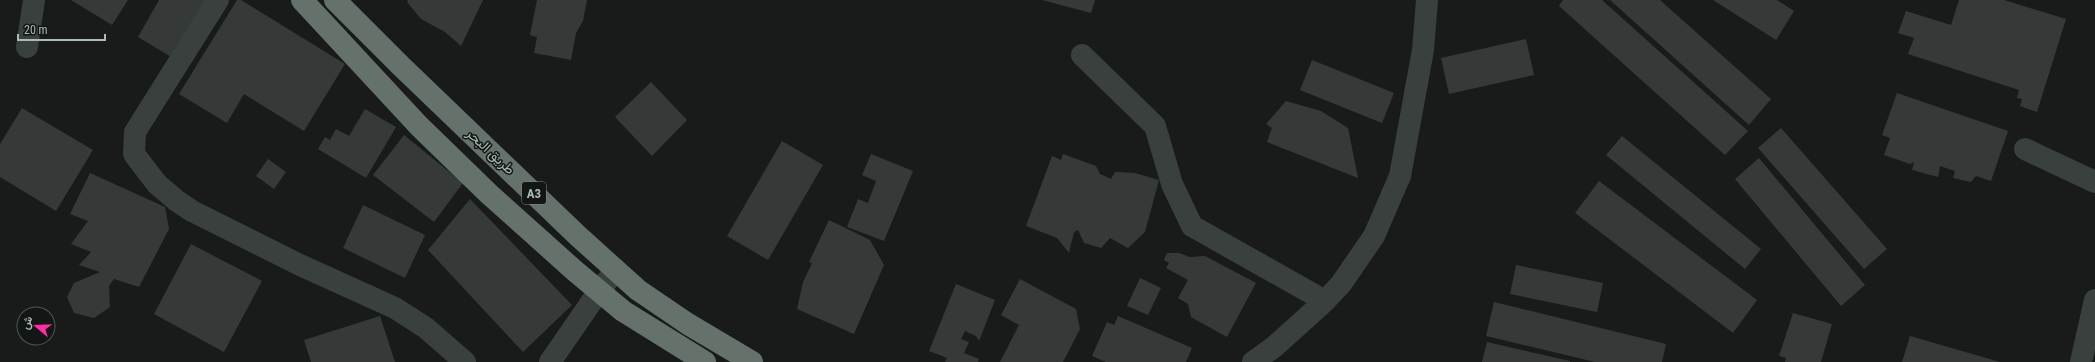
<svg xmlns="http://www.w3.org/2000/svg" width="2095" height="362" viewBox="0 0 2095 362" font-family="'Roboto Condensed',Vazirmatn,sans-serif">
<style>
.building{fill:#353a39}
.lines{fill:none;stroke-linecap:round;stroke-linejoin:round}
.minor{stroke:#39403d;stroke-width:22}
.highway{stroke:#64726b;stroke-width:22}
.labels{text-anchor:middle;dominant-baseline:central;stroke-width:3;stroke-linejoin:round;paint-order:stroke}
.shield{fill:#131615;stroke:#7c8a83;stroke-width:1}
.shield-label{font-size:13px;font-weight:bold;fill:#a9bcb2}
.street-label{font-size:14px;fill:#a9bcb2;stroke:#131615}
</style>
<rect width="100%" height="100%" fill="#181b1a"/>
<path class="building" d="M 71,0 L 128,0 L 112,25 Z
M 159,0 L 215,0 L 178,61 L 138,37 Z
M 237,0 L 241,0 L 345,64 L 304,131 L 244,94 L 227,123 L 179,94 Z
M 408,0 L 483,0 L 461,46 L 445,32 L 421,19 L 407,2 Z
M 537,0 L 587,0 L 583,21 L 576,33 L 571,60 L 534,53 L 537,37 L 530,35 Z
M 1042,0 L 1095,0 L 1091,13 Z
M 1563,0 L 1602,0 L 1748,131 L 1725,155 L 1559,6 Z
M 1610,0 L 1660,0 L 1771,99 L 1749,125 Z
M 1713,0 L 1777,0 L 1794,11 L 1776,40 Z
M 1959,0 L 2004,0 L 2066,19 L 2037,112 L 2020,106 L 2022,99 L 2017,98 L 2019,90 L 1908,54 L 1914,38 L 1898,33 L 1906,11 L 1951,25 Z
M 1526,39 L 1534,75 L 1449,94 L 1441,58 Z
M 1312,60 L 1394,93 L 1382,123 L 1300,90 Z
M 651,82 L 687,120 L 652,156 L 615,117 Z
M 1897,93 L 2008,131 L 1991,181 L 1976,176 L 1971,182 L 1953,178 L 1955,171 L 1940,166 L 1938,177 L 1912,170 L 1914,162 L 1910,164 L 1884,155 L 1890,138 L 1882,135 Z
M 1286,101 L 1321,111 L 1348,128 L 1358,178 L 1267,142 L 1272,128 L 1266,124 Z
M 22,108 L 93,150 L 56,211 L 0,177 L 0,144 Z
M 365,109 L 396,127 L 366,178 L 318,149 L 325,137 L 330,140 L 336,129 L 349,136 Z
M 1781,128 L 1887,249 L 1864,269 L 1758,148 Z
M 404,135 L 463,183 L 434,222 L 373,175 Z
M 1622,136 L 1761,249 L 1745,269 L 1606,155 Z
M 782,141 L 823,165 L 768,260 L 727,236 Z
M 871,154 L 913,171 L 884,241 L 847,227 L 858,199 L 868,203 L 876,181 L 862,175 Z
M 1063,154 L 1096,166 L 1100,174 L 1111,179 L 1115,172 L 1135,173 L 1159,180 L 1145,232 L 1128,248 L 1110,238 L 1101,248 L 1084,243 L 1078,230 L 1074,232 L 1069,253 L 1057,238 L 1026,226 L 1052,156 L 1061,160 Z
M 1759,158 L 1865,285 L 1841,306 L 1735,179 Z
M 268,159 L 286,172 L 274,189 L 256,176 Z
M 90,173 L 165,207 L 169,229 L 139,287 L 114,279 L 109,286 L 110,307 L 94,318 L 74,313 L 67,297 L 74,283 L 100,272 L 79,265 L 91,252 L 71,244 L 88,221 L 70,214 Z
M 1599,181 L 1757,300 L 1733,333 L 1575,213 Z
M 470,199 L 572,305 L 523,352 L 428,250 Z
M 363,205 L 425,235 L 405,278 L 343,248 Z
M 829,220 L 870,240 L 884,265 L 854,334 L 797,309 L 803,282 L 812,263 L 809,262 Z
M 191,244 L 262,281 L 224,352 L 154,314 Z
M 1167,253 L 1179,253 L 1190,257 L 1205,256 L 1256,283 L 1227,337 L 1191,317 L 1188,304 L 1178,298 L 1188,280 L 1166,268 L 1169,263 L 1164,260 Z
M 1516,265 L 1603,283 L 1597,312 L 1510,294 Z
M 1140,278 L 1161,288 L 1148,315 L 1127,306 Z
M 1020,279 L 1076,309 L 1080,329 L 1063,362 L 1000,362 L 1019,325 L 1001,315 Z
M 956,284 L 995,300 L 979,341 L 976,336 L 965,331 L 961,339 L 969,342 L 964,353 L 979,359 L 978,362 L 945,362 L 947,358 L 929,351 Z
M 1494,302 L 1666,344 L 1662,362 L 1595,362 L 1486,336 Z
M 1793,313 L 1832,324 L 1821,362 L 1785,362 L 1786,358 L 1779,356 Z
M 380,316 L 395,362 L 311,362 L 304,340 Z
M 1118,316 L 1192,348 L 1186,362 L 1106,362 L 1092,356 L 1107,322 L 1114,325 Z
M 1910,336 L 2000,362 L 1902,362 Z
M 1487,342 L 1570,361 L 1570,362 L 1482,362 Z"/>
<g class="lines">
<path class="minor" d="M 218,0 L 135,132 L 134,154 L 157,184 L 177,201 L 192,211 L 300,265 L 395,308 L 426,328 L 465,362
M 27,47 L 34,0
M 1082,55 L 1155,126 L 1172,184 L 1192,226 L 1325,301
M 2025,149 L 2095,182
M 550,362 L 599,291 L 616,270
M 1253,362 L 1274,347 L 1325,301 L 1341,284 L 1374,236 L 1400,176 L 1423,50 L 1427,0
M 2081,362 L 2095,300"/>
<path class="highway" d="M 302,0 L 419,126 L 489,194 L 575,271 L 623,311 L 705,362
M 335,0 L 401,66 L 578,236 L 638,290 L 688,324 L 752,362"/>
</g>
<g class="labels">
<rect class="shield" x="522" y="182" width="24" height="22" rx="3"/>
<g class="shield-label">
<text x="534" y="193">A3</text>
</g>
<g class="street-label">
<text transform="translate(491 151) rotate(43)">طريق البحر</text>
</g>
</g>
<g transform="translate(36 326) rotate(289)"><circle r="19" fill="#131615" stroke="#4f5854"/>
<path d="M0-3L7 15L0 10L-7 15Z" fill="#ff2ca5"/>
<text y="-6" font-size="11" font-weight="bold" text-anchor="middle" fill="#a9bcb2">ش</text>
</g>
<path d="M18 34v6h87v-6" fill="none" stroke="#a9bcb2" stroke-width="2"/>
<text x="24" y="34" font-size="12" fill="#a9bcb2" stroke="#131615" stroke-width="3" paint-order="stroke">20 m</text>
</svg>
